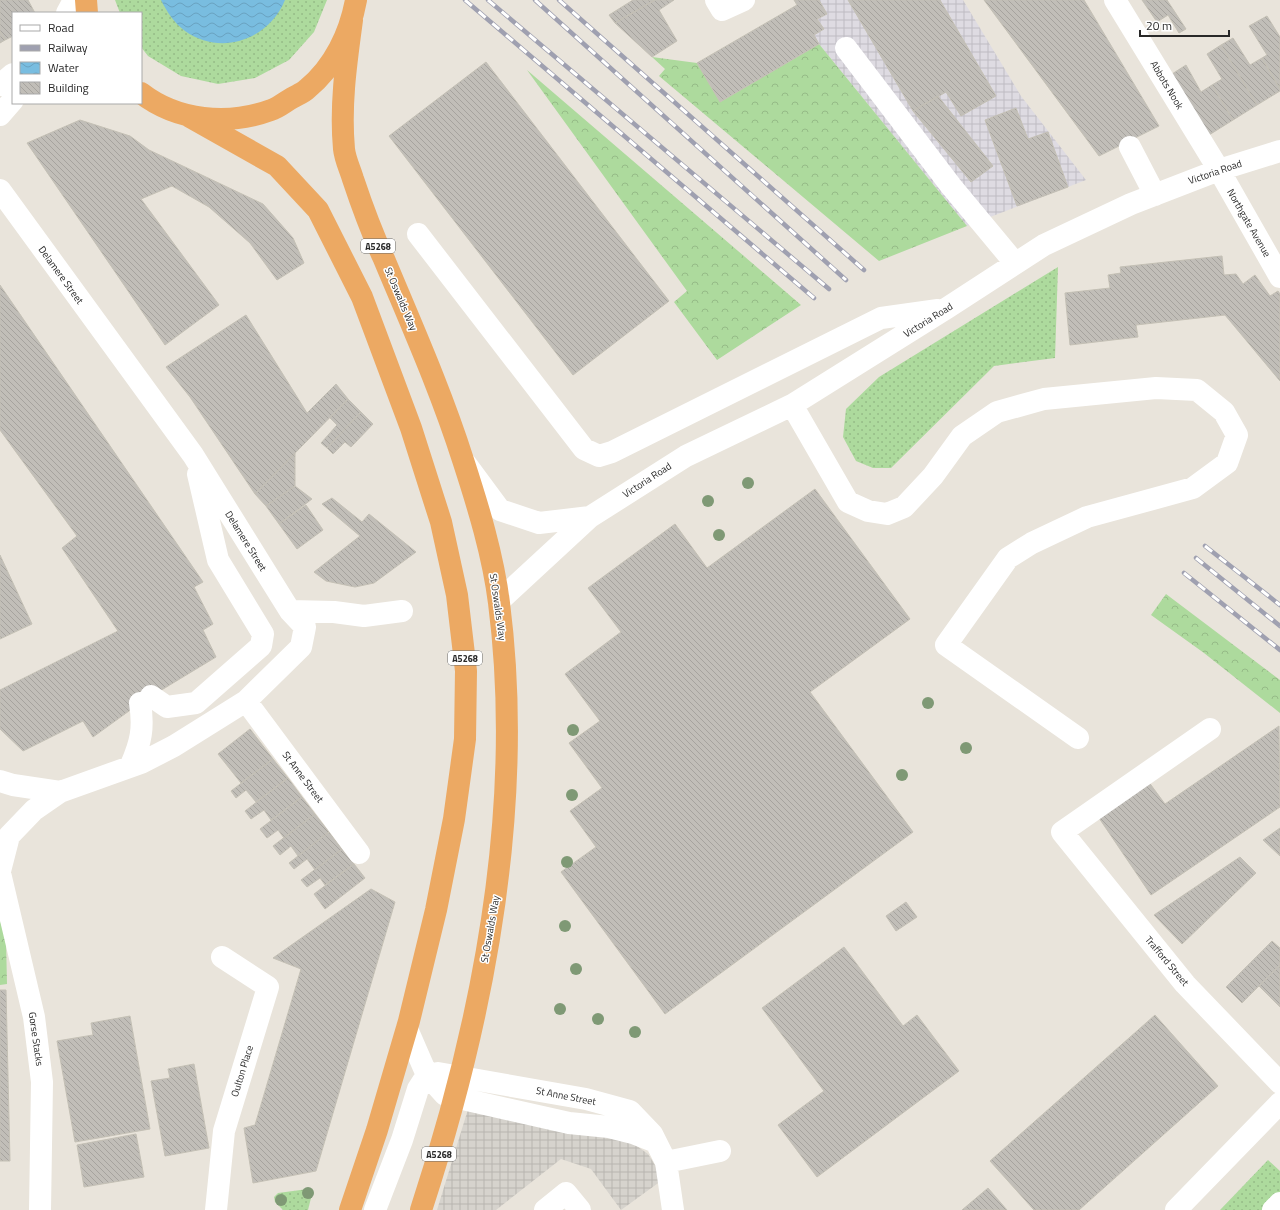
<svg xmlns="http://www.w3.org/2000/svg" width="1280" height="1210" viewBox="0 0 1280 1210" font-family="'Titillium Web',sans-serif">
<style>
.industrial{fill:url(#industrial-grid)}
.grass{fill:url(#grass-dots)}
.forest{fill:url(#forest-crowns)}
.plaza{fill:url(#plaza-grid)}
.water{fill:url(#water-waves)}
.building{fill:url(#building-back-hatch);stroke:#c4c0b5}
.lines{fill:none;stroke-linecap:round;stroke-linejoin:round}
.minor{stroke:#fff;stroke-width:22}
.highway{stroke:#eca963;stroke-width:22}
.rail-casing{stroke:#9fa0b0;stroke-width:4.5}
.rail{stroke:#fff;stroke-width:3;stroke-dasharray:9;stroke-linecap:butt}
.tree{fill:#7f9975}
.labels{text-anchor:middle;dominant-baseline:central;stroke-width:3;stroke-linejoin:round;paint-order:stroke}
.shield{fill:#fff;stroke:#686868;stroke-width:1}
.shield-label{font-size:9px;font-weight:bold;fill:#282828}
.street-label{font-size:10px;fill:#282828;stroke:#fff}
</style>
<defs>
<pattern id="industrial-grid" width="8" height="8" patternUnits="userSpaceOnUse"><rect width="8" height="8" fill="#dedbe2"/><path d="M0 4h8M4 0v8" fill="none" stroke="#bebcc2"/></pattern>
<pattern id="grass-dots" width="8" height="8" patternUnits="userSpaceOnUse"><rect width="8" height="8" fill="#adda9d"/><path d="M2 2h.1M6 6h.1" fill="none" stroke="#95bb87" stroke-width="1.8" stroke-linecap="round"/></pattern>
<pattern id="forest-crowns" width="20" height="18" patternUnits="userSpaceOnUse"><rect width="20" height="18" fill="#adda9d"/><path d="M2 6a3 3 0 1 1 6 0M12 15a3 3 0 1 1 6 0" fill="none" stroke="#95bb87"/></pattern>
<pattern id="plaza-grid" width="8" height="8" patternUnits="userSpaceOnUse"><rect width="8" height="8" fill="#d6d3cd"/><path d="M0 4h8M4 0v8" fill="none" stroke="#b8b5b0"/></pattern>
<pattern id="water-waves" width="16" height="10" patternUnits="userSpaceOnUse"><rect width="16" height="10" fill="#79bde0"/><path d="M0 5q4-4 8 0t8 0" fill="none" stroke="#69a2c0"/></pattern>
<pattern id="building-back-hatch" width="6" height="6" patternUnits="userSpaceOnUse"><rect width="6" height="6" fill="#c1beb8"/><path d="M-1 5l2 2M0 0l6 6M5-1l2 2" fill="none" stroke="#a6a39e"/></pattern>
</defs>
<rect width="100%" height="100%" fill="#e9e4db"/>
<path class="industrial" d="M 819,0 L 963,0 L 1021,96 L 1086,180 L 967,226 L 819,44 L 814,35 L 824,29 L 817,19 L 827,14 Z"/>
<path class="grass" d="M 115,0 L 327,0 L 314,32 L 289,60 L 255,78 L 218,84 L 181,76 L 148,56 L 141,47 L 141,13 L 120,13 Z
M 1058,267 L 1055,358 L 994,366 L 891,468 L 873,468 L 856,461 L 843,437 L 846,409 L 879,377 Z
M 1268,1160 L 1280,1171 L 1280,1198 L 1268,1210 L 1220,1210 Z
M 308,1189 L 313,1190 L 308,1210 L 283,1210 L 275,1202 L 274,1197 L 278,1193 Z"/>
<path class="forest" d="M 819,44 L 967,226 L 879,261 L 659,76 L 665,69 L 652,57 L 697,63 L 720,102 Z
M 527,70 L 801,305 L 717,360 L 674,302 L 687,291 Z
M 1166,594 L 1280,680 L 1280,713 L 1204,653 L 1151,615 Z
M 0,920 L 6,940 L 7,984 L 0,985 Z"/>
<path class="plaza" d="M 469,1106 L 627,1139 L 648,1154 L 655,1165 L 661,1181 L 621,1210 L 591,1169 L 561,1159 L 496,1210 L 437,1210 Z"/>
<path class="water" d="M 161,0 L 285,0 C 269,39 222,57 185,31 C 174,23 167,12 161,0 Z"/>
<path class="building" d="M 0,0 L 28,0 L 35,13 L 13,13 L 13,36 L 5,40 L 0,31 Z
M 633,0 L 655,0 L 615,23 L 609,15 Z
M 655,0 L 674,0 L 659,10 L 677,41 L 652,57 L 615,23 Z
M 794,0 L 819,0 L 827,14 L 817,19 L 824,29 L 814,35 L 819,44 L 720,102 L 697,63 L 797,5 Z
M 848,0 L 940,0 L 996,96 L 961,116 L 946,92 L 913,111 Z
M 984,0 L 1084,0 L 1159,126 L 1099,156 Z
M 1142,0 L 1167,0 L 1186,29 L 1179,33 L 1168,15 L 1157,22 Z
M 1267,16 L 1280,37 L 1280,89 L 1262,58 L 1267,55 L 1249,26 Z
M 0,31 L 5,40 L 0,43 Z
M 1233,38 L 1250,65 L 1262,58 L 1280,89 L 1280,91 L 1257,105 L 1221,45 Z
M 1221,45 L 1257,105 L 1233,120 L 1212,85 L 1222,79 L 1207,54 Z
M 486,62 L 669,301 L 573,375 L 389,136 Z
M 1186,65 L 1201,92 L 1212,85 L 1233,120 L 1209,135 L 1172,74 Z
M 938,96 L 993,166 L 971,182 L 913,111 Z
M 1016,108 L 1028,139 L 1048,132 L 1068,187 L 1017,206 L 985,120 Z
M 80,120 L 130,136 L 149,150 L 263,204 L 293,238 L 304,263 L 277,280 L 250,243 L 209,207 L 172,186 L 141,199 L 219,305 L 165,345 L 27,143 Z
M 1222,256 L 1224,275 L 1236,274 L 1243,284 L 1255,275 L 1270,296 L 1278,291 L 1280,294 L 1280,381 L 1225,315 L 1136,325 L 1138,337 L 1070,345 L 1065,293 L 1110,288 L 1108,275 L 1121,273 L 1120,267 Z
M 0,285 L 203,582 L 194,587 L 213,624 L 203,630 L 216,657 L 140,703 L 93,737 L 83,721 L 23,751 L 0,729 L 0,690 L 118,631 L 62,548 L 77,536 L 0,430 Z
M 246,315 L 307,413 L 336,384 L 348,399 L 255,494 L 190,397 L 166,367 Z
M 348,399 L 361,412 L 327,448 L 321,443 L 337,425 L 330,418 Z
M 361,412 L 373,424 L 351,447 L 345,442 L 333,454 L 327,448 Z
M 295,453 L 295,486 L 266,506 L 255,494 Z
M 295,486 L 312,499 L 279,524 L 266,506 Z
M 815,489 L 910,619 L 810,692 L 913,832 L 665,1014 L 561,872 L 596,847 L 570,811 L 602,788 L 569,743 L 600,721 L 565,674 L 621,632 L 588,588 L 675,524 L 707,568 Z
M 332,498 L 362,522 L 369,514 L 416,552 L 374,583 L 355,587 L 326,581 L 314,572 L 360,536 L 322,504 Z
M 306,505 L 323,530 L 297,549 L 279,524 Z
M 0,555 L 32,624 L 0,639 Z
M 1279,726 L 1280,807 L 1151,895 L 1097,815 L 1148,781 L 1165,804 Z
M 250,729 L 273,759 L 241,783 L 218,754 Z
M 273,759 L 288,778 L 256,802 L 246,790 L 236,798 L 231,791 Z
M 288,778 L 302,797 L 271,820 L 264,810 L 251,819 L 245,811 Z
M 302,797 L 315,814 L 284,838 L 278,830 L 267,838 L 260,829 Z
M 315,814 L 329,832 L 298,856 L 291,846 L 280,855 L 273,846 Z
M 1280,828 L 1280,856 L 1263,840 Z
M 329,832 L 342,849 L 315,870 L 307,859 L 294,869 L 289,863 Z
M 342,849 L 354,864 L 325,885 L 320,878 L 307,887 L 301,880 Z
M 1240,857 L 1256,873 L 1182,944 L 1154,915 Z
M 354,864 L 365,878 L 325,909 L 314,894 Z
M 371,889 L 395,902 L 316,1171 L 253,1183 L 244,1128 L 255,1125 L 301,969 L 273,958 Z
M 906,902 L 917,917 L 896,931 L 886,916 Z
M 1272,941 L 1280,948 L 1280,965 L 1242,1003 L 1226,987 Z
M 844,947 L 903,1026 L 917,1015 L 959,1071 L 817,1177 L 778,1125 L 824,1091 L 762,1008 Z
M 1280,965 L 1280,1007 L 1259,986 Z
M 0,990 L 6,990 L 10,1161 L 0,1161 Z
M 1155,1015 L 1218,1086 L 1079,1210 L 1034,1210 L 990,1161 Z
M 130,1016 L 150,1129 L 75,1142 L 57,1041 L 93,1035 L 91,1023 Z
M 194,1064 L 209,1148 L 165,1156 L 151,1081 L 170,1078 L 168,1069 Z
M 136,1134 L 144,1177 L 84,1187 L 77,1145 Z
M 988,1188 L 1007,1210 L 962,1210 Z"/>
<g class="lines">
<path class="minor" d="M 716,0 L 722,10 L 744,0
M 1115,0 L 1219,170 L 1280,277
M 67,13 L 74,0
M 846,48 L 951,186 L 1015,263
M 0,85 L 13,74
M 0,115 L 13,100
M 1130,147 L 1155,195
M 0,190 L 193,455 L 290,611 L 305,627 L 301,647 L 246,701 L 174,746 L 141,763 L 60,792 L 34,810 L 9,836 L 0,871
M 418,234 L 584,449 L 599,456 L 612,452 L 881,318 L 938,310
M 792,405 L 848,502 L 868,511 L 887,514 L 904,507 L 933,476 L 962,436 L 997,412 L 1044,399 L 1156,388 L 1197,390 L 1224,412 L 1237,435 L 1227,463 L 1193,488 L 1087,517 L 1032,543 L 1008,558 L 946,645 L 1078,738
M 466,464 L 500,510 L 539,523 L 590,517
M 499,601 L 590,517 L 686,456 L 792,405 L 947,308 L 1044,245 L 1131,204 L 1219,170 L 1280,151
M 290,611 L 334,612 L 364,616 L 402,611
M 151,696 L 167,707 L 196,703 L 261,646 L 263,634 L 218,560 L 198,474
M 246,701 L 359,853
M 1210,729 L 1062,832 L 1185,984 L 1280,1083
M 131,765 C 141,742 144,728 140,703
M 0,781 L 13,785 L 60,792
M 0,873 L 34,1017 L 42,1082 L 40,1210
M 407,1029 L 427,1075 L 445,1095 L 569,1123 L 609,1127 L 633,1133 L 656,1142
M 666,1162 L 720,1151
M 216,1210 L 224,1131 L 268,987 L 222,957
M 375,1210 L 402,1140 L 418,1089 L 427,1075 L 438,1073 L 586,1099 L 630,1111 L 652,1134 L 666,1162 L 673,1210
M 545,1210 L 566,1193 L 580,1210
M 1176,1210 L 1280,1103
M 1273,1210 L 1280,1203"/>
<path class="highway" d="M 86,0 L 87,13
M 352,20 C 346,64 340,106 344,149 C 345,159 350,169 353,179 C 362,206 372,233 384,259 C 412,326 441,391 463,460 C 478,506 493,555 499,603 C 525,806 484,1018 421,1210
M 141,93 C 177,121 228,126 271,110 C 278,108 285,102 292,98 C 297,95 303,93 307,89 C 334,67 350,33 356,0
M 190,117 L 277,166 L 318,210 L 362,297 L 411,428 L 441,522 L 457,595 L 466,671 L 465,739 L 454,819 L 436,910 L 409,1021 L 377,1130 L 350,1210"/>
<g class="rail-casing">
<path id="rail" d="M 465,0 L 814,298
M 488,0 L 829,289
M 535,0 L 846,280
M 559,0 L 864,270
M 1205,546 L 1280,605
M 1196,558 L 1280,626
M 1184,573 L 1280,650"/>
</g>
<use href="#rail" class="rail"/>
</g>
<g class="tree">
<circle cx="748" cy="483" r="6"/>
<circle cx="708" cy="501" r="6"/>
<circle cx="719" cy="535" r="6"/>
<circle cx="928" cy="703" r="6"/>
<circle cx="573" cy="730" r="6"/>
<circle cx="966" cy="748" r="6"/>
<circle cx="902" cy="775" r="6"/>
<circle cx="572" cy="795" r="6"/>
<circle cx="567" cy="862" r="6"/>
<circle cx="565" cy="926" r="6"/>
<circle cx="576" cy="969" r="6"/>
<circle cx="560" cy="1009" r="6"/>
<circle cx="598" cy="1019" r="6"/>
<circle cx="635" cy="1032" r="6"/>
<circle cx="308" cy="1193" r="6"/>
<circle cx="281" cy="1200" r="6"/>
</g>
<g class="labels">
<g class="shield">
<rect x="361" y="239" width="34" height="14" rx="3"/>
<rect x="448" y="651" width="34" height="14" rx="3"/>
<rect x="422" y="1147" width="34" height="14" rx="3"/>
</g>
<g class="shield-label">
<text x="378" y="246">A5268</text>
<text x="465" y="658">A5268</text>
<text x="439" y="1154">A5268</text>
</g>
<g class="street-label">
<text transform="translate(1167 85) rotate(59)">Abbots Nook</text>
<text transform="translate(1215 172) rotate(-19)">Victoria Road</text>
<text transform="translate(1249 223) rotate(60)">Northgate Avenue</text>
<text transform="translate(61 275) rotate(54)">Delamere Street</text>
<text transform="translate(401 299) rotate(67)">St Oswalds Way</text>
<text transform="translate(928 320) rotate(-32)">Victoria Road</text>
<text transform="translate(647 480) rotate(-33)">Victoria Road</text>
<text transform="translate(246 541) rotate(58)">Delamere Street</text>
<text transform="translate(498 607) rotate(82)">St Oswalds Way</text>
<text transform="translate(303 777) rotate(53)">St Anne Street</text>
<text transform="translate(490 929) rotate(-80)">St Oswalds Way</text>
<text transform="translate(1167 961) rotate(50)">Trafford Street</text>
<text transform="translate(36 1039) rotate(82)">Gorse Stacks</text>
<text transform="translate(242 1071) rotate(-73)">Oulton Place</text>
<text transform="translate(566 1096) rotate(11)">St Anne Street</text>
</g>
</g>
<rect x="12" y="12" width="130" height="92" fill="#ffffff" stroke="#a9a9a9"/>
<rect x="20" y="25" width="20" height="6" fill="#ffffff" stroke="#a9a9a9"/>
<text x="48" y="32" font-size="12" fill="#282828">Road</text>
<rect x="20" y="45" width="20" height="6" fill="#9fa0b0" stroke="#a9a9a9"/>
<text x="48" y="52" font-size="12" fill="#282828">Railway</text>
<rect x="20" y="62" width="20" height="12" fill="url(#water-waves)" stroke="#a9a9a9"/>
<text x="48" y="72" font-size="12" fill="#282828">Water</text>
<rect x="20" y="82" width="20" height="12" fill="url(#building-back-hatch)" stroke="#a9a9a9"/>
<text x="48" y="92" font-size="12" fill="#282828">Building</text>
<path d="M1140 30v6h89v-6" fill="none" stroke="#282828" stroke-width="2"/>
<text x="1146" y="30" font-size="12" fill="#282828" stroke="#ffffff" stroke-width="3" paint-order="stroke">20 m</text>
</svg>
